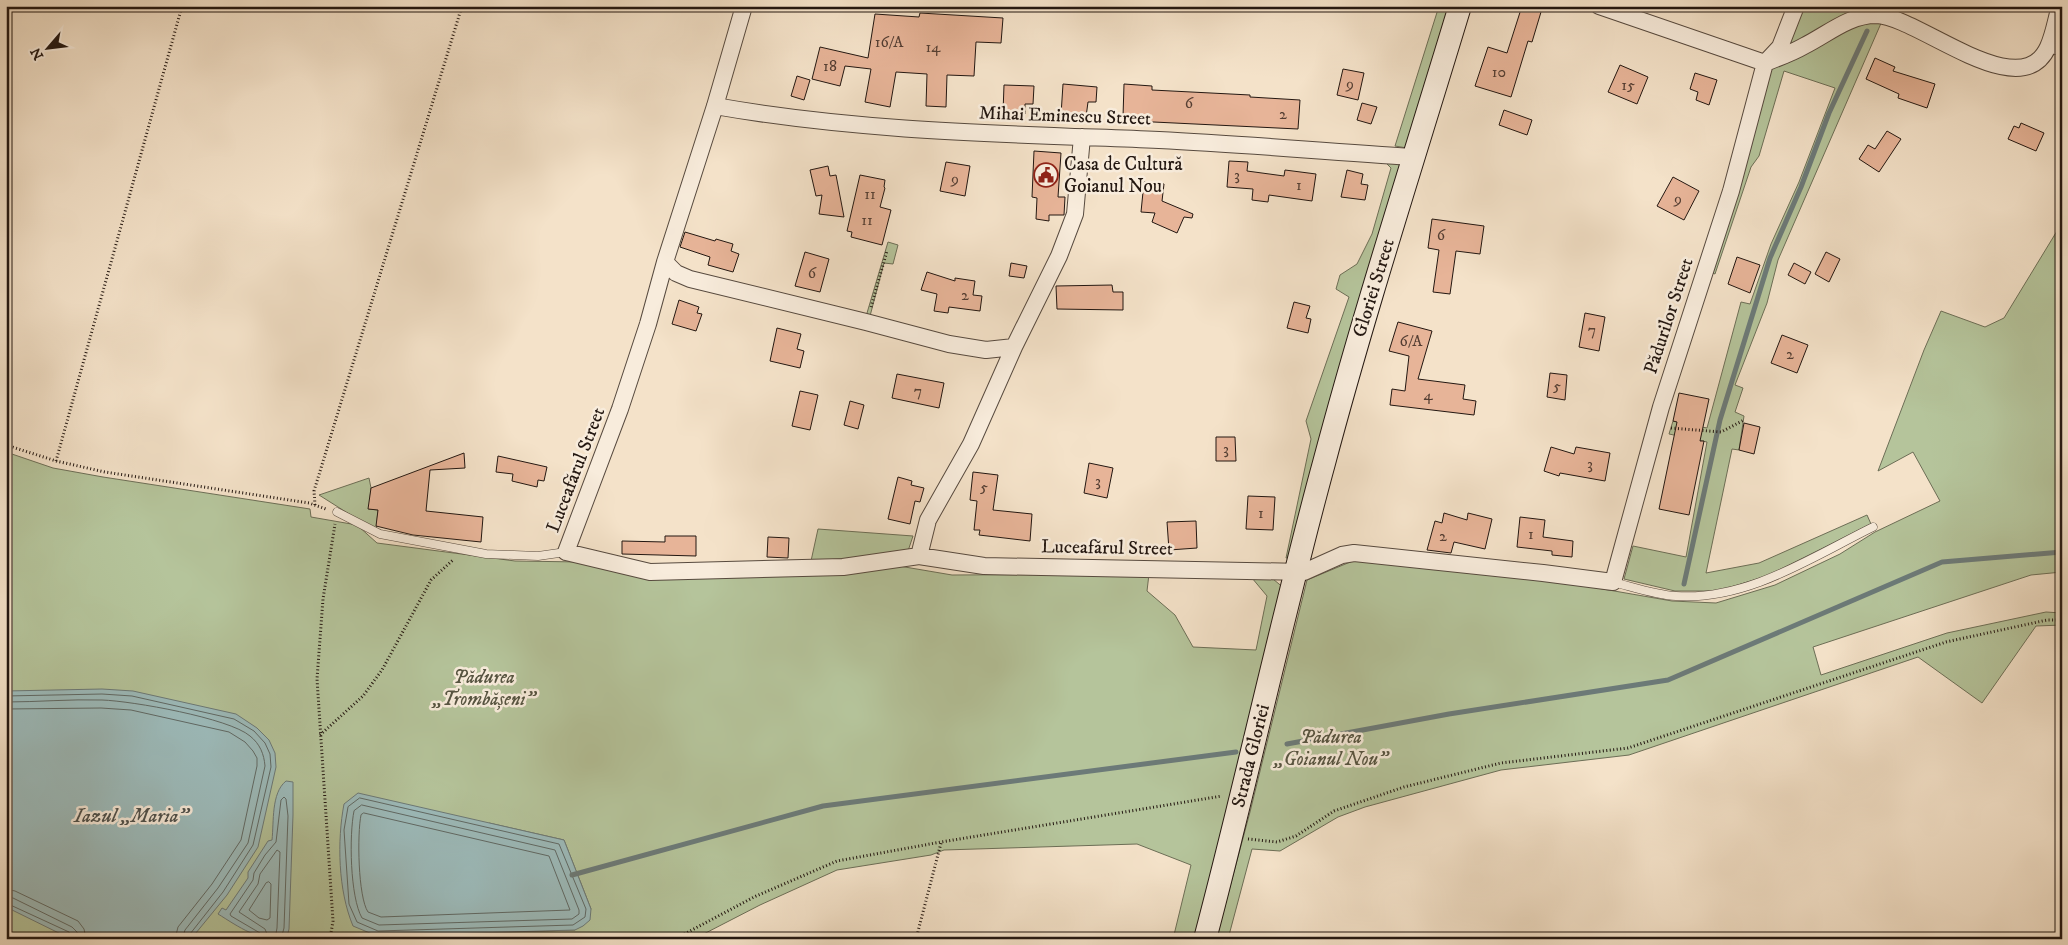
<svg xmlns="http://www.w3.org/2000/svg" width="2068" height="945" viewBox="0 0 2068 945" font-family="'IM FELL DW Pica',serif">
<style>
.green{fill:#b5c49b;stroke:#6c6e56;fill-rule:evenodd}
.water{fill:#9dbcbc;stroke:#6c7a78}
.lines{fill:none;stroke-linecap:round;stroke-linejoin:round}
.shore{stroke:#606a66;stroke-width:1}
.stream{stroke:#6c7a78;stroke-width:5}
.building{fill:#e7b498;stroke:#231711}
.lane-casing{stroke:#574a3f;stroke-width:9}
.street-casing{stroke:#574a3f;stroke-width:18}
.secondary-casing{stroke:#231711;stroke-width:24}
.path{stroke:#231711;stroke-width:3;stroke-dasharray:1 2.5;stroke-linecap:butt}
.lane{stroke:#f8ecdc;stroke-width:8}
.street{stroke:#f8ecdc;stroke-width:16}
.secondary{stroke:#f8ecdc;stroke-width:22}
.labels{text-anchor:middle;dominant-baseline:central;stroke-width:5;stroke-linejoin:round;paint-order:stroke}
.number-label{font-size:16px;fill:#543e33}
.street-label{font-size:19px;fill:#231711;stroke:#f8ecdc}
.poi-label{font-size:19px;fill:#231711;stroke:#f8ecdc;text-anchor:start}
.park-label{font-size:19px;font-style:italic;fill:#565441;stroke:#f8ecdc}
.water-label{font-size:20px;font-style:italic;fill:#4e514d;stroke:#f8ecdc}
</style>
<rect width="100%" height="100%" fill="#f4e2c9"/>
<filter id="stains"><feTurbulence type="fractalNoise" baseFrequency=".004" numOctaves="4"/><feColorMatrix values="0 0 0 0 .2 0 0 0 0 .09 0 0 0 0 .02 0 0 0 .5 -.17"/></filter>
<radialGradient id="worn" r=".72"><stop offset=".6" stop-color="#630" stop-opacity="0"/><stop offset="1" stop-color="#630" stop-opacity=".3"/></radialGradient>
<path class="green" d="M 1439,6 L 1450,6 L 1407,148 L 1395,146 Z
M 1801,6 L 1889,6 L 1857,8 L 1835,24 L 1782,51 Z
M 1882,21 L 1778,260 L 1767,303 L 1735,385 L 1743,388 L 1735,412 L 1744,416 L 1739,450 L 1732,449 L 1706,573 L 1759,563 L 1867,515 L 1871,524 L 1767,576 L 1718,591 L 1675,591 L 1624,579 L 1633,546 L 1686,557 L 1707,442 L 1669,434 L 1673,421 L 1707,428 L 1741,302 L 1750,304 L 1771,244 L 1799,182 L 1835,88 L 1784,71 L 1759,156 L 1751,167 L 1715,274 L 1710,272 L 1771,68 L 1859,22 Z
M 1386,163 L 1400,164 L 1401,171 L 1291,558 L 1286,558 L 1311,439 L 1306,421 L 1349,297 L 1336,289 L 1340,275 L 1357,264 L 1372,234 L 1391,168 Z
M 2057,231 L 2062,233 L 2062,572 L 2031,575 L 1813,647 L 1821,675 L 1947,633 L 2046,612 L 2062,613 L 2062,625 L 2036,626 L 1982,703 L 1918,657 L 1629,755 L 1501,770 L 1365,807 L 1338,817 L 1280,851 L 1252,849 L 1228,939 L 1216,939 L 1250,812 L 1307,580 L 1355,560 L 1545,579 L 1672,601 L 1716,603 L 1775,585 L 1840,554 L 1875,532 L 1940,501 L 1913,452 L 1878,471 L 1924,350 L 1941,311 L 1985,327 L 2004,318 Z
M 888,242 L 898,245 L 893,264 L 884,263 L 870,316 L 867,313 Z
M 6,452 L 53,468 L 103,477 L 310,509 L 311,517 L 357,525 L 377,543 L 515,561 L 581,562 L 647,577 L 899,566 L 952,575 L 1149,574 L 1147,591 L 1175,615 L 1193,647 L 1256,650 L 1267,596 L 1252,578 L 1273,579 L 1285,589 L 1195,939 L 1173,939 L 1191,865 L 1137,844 L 944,850 L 931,855 L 837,870 L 760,905 L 694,939 L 6,939 ZM 489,823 L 564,840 L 591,909 L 575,930 L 377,936 Z
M 369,478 L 371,488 L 369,509 L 378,510 L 376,531 L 319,495 Z
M 818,529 L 913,536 L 907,554 L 811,561 Z"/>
<path class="water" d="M 102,689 L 133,691 L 236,714 L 257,728 L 269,740 L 275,753 L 276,767 L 258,847 L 227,895 L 191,939 L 71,939 L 6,907 L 6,691 Z
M 286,781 L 293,782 L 293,815 L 289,929 L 287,937 C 263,945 236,925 218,914 L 222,908 L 226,910 L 248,878 L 248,872 L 268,841 L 272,840 C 274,822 271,793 286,781 Z
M 358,793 L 564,840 L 591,909 L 590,920 L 583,926 L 575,930 L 377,936 L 353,926 C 338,890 337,841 344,804 Z"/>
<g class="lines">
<path class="shore" d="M 6,696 L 102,694 L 132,696 L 234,719 L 254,731 L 265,743 L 270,754 L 271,767 L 253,845 L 223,892 L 190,934 L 188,939
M 6,702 C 38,702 70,699 102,700 C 132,701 229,718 250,736 C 260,744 264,754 265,766 L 248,843 L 218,888 L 185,930 L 182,939
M 6,709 L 101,708 L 131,710 L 229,732 L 245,742 L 253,751 L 257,758 L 257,766 L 241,840 L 212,884 L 178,927 L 175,939
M 360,798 L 559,844 L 586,909 L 585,917 L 573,925 L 378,931 L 357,922 L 349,904 L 344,830 L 348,807 Z
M 362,805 L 555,850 L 579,910 L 579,914 L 572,919 L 379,925 L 362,918 C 350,897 349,835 354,811 Z
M 364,813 L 549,856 L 570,910 L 381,917 L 368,912 C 358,897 357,834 361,815 Z
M 269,882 L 271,884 L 270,918 L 267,920 L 259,918 L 249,910 L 266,883 Z
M 6,889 L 15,891 L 78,921 L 84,929 L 86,939
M 6,897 L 13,898 L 72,927 L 77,932 L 78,939
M 6,903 L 69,932 L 72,939
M 262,939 L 260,933 L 231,916 L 230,914 L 253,880 L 254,873 L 265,855 L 276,842 L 281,800 L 284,797 L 286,799 L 288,816 L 284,928 L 281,939
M 269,939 L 265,929 L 239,912 L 258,884 L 260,874 L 277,850 L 280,852 L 277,928 L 275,939"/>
<path class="stream" d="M 1684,584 L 1720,420 L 1770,258 L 1801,187 L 1829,113 L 1867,31
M 1287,744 L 1449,714 L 1668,680 L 1942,562 L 2062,552
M 572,875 L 823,806 L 1236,752"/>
</g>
<path class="building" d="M 1522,6 L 1541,12 L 1532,42 L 1528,41 L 1511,97 L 1475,86 L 1488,47 L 1507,53 Z
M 920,13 L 1003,18 L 1001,43 L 976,42 L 974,76 L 947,75 L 946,107 L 926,106 L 927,74 L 896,72 L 890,107 L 865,102 L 871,69 L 845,66 L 840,86 L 812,79 L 820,47 L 868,58 L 875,14 L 919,17 Z
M 1875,58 L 1895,67 L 1893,71 L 1935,84 L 1927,108 L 1898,98 L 1899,94 L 1866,79 Z
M 1620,65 L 1648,77 L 1637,104 L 1608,92 Z
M 1343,69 L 1364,73 L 1358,100 L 1337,95 Z
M 1695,73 L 1717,80 L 1709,105 L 1696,100 L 1698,92 L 1690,89 Z
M 797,76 L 810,80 L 804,100 L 791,96 Z
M 1063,84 L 1097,87 L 1096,102 L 1088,102 L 1086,117 L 1061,115 Z
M 1124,84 L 1152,86 L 1152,90 L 1250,95 L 1250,97 L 1300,100 L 1298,129 L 1133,121 L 1133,118 L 1123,117 Z
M 1004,85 L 1034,86 L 1033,104 L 1025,104 L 1025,114 L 1003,113 Z
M 1362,103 L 1377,107 L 1371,124 L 1357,120 Z
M 1504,110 L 1532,120 L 1527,135 L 1499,125 Z
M 2021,123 L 2044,133 L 2036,151 L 2008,139 L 2014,126 L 2019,128 Z
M 1887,131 L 1901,139 L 1879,172 L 1859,159 L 1868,145 L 1875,149 Z
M 1034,151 L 1061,153 L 1058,197 L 1065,197 L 1064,215 L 1049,215 L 1049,221 L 1036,219 L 1037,198 L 1032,197 Z
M 1229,161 L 1248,162 L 1247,171 L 1284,176 L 1285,170 L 1316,174 L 1312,201 L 1269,195 L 1268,202 L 1252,200 L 1253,189 L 1227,187 Z
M 946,162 L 970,166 L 965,196 L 940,191 Z
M 828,166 L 830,176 L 836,175 L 844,217 L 819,214 L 822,195 L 816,196 L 810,170 Z
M 1347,170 L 1363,174 L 1361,184 L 1368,185 L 1365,200 L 1341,197 Z
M 860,175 L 885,180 L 884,187 L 885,188 L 880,207 L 891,210 L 882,245 L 851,237 L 852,232 L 847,231 Z
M 1673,177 L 1699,191 L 1684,220 L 1657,206 Z
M 1144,182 L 1164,184 L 1162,201 L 1193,214 L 1192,218 L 1184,217 L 1177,233 L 1152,222 L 1155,213 L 1141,212 Z
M 1432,219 L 1484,226 L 1480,254 L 1456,251 L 1450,294 L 1433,292 L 1439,250 L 1428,248 Z
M 685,232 L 715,241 L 716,239 L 733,244 L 731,251 L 739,254 L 733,272 L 708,265 L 710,257 L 680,247 Z
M 805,252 L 829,259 L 820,292 L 795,286 Z
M 1826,252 L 1840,259 L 1829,282 L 1815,274 Z
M 1737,257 L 1760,265 L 1750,293 L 1728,284 Z
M 1011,263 L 1027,266 L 1024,278 L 1009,276 Z
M 1794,263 L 1811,272 L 1805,284 L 1788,275 Z
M 927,272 L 955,281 L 955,278 L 975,281 L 973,295 L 982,296 L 980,311 L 949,307 L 948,313 L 934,311 L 937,294 L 921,290 Z
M 1112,285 L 1113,292 L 1123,292 L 1123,310 L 1057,309 L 1056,286 Z
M 679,300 L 699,307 L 697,313 L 702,314 L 696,331 L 672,324 Z
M 1294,302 L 1310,306 L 1306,318 L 1311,319 L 1308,333 L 1287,328 Z
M 1585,313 L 1605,317 L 1599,351 L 1579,347 Z
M 1398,322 L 1432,331 L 1418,379 L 1465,385 L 1463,399 L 1476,401 L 1474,415 L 1390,405 L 1392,389 L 1405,391 L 1409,356 L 1389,351 Z
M 777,328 L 801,334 L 797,349 L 804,351 L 800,368 L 770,361 Z
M 1782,335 L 1808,345 L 1797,373 L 1771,363 Z
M 1550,373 L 1567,375 L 1565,400 L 1547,397 Z
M 897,374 L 944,383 L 939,408 L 892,398 Z
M 800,391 L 818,395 L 810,430 L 792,426 Z
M 1679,393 L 1709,399 L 1700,441 L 1704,441 L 1689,515 L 1659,509 L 1677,422 L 1673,421 Z
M 850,401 L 864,405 L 858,429 L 844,425 Z
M 1744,423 L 1760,427 L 1754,454 L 1739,450 Z
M 1216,437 L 1235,437 L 1236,461 L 1216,461 Z
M 1551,447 L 1574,454 L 1576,447 L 1610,453 L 1605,481 L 1560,473 L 1559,476 L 1544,471 Z
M 464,453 L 465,468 L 430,470 L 426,511 L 483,517 L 481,542 L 413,535 L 376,526 L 378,510 L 368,509 L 371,488 Z
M 498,456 L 547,467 L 544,481 L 538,480 L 537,487 L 512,481 L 513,474 L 496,472 Z
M 1089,463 L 1113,468 L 1107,498 L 1084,493 Z
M 973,472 L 998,475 L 993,510 L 1032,514 L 1030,541 L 979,535 L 980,530 L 974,530 L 977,501 L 970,500 Z
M 898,477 L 912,481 L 911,485 L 924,488 L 920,502 L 915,501 L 910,524 L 888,519 Z
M 1248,496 L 1275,497 L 1273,530 L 1246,529 Z
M 1444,513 L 1467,520 L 1468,513 L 1492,519 L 1485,549 L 1454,542 L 1451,553 L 1427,550 L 1435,521 L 1442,523 Z
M 1520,517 L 1545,520 L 1543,537 L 1573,541 L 1572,557 L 1552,555 L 1552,551 L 1517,547 Z
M 1196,521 L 1197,548 L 1169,550 L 1167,522 Z
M 665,536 L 696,536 L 696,556 L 622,554 L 622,541 L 665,542 Z
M 768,537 L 789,538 L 788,558 L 767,557 Z"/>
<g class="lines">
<g class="lane-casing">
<path id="lane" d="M 2048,48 L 2062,52
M 337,512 L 380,534 L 486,554 L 538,556 L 566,552
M 1613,582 C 1633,587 1656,595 1676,596 C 1747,601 1812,557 1873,527"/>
</g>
<g class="street-casing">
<path id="street" d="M 744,6 L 715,106 L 665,262 L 648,324 L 620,409 L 566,552 L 650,572 L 843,567 L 919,556 L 984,566 L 1304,572 L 1342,555 L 1354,553 L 1543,573 L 1613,582 L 1661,407 L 1731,191 L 1765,63 L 1780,47 L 1796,6
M 1599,6 L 1765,63 C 1778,58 1792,53 1804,46 C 1828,34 1849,15 1876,15 C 1918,16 2020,108 2048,47 C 2054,34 2056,19 2060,6
M 715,106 C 862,132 1010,134 1159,140 C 1244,144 1329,152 1414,157
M 665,262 L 676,273 L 690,279 L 866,322 L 949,344 L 986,350 L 1014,347
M 919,556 L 928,520 L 971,444 L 1014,347 L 1059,256 L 1075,214 L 1082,137"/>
</g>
<g class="secondary-casing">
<path id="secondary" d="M 1205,939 C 1247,781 1281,620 1324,463 C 1365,309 1414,158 1460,6"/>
</g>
<path class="path" d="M 871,307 L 887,251
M 1671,428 L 1721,432 L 1744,420
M 6,445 L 56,461 L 105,472 L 309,503 L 326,509
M 56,461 L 182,6
M 315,505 L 314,491 L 462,6
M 320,735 L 363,696 L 382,670 L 431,580 L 454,559
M 1248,839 L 1277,842 L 1296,836 L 1334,811 L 1404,787 L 1501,763 L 1628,748 L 1946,642 L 2047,620 L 2062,620
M 330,939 L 333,921 L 317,679 L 323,599 L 335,524
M 675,939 L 754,897 L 837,861 L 941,842 L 1222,796
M 916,939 L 941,843"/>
<use href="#lane" class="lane"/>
<use href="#street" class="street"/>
<use href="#secondary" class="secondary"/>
</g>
<defs>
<g id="civic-ring" transform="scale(1.25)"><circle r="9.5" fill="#f8ecdc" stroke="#8f2418" stroke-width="1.5"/><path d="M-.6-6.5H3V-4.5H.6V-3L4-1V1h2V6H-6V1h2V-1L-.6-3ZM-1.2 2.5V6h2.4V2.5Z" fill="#8f2418"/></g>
</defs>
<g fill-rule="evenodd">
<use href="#civic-ring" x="1046" y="175"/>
</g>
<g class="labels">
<g class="number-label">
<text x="889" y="42">16/A</text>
<text x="933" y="47">14</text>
<text x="830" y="66">18</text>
<text x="1499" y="72">10</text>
<text x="1350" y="84">9</text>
<text x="1628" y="85">15</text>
<text x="1189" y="103">6</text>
<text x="1283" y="114">2</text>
<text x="1237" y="175">3</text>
<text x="955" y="179">9</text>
<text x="1299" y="185">1</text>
<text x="870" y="194">11</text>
<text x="1678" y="199">9</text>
<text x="867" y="220">11</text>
<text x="1441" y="235">6</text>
<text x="812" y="273">6</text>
<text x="965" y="295">2</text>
<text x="1592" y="330">7</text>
<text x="1411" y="341">6/A</text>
<text x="1790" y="354">2</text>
<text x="1557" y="386">5</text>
<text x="918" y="391">7</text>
<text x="1428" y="395">4</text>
<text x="1226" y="449">3</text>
<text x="1590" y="464">3</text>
<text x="1098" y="481">3</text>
<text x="984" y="487">5</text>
<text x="1261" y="513">1</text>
<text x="1531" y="534">1</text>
<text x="1443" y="536">2</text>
</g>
<g class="street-label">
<text transform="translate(1065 116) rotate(2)">Mihai Eminescu Street</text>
<text transform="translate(1374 288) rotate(-73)">Gloriei Street</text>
<text transform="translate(1669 316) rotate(-72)">Pădurilor Street</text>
<text transform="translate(576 470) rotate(-69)">Luceafărul Street</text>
<text transform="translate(1107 548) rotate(1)">Luceafărul Street</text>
<text transform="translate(1251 756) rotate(-76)">Strada Gloriei</text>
</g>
<g class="poi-label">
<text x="1064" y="164">Casa de Cultură<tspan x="1064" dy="22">Goianul Nou</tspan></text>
</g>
<g class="park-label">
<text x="484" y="677">Pădurea<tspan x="484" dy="22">„Trombășeni”</tspan></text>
<text x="1331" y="737">Pădurea<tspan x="1331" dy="22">„Goianul Nou”</tspan></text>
</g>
<g class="water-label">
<text x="131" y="816">Iazul „Maria”</text>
</g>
</g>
<rect width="2068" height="945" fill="none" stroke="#f4e2c9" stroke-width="25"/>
<rect x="8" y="8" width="2053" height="930" fill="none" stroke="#231711" stroke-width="2.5"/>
<rect x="12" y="12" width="2043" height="920" fill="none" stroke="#231711"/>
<g transform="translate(48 48) rotate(242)" stroke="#f8ecdc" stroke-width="4" paint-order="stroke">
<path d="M0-4L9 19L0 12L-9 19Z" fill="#231711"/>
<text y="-8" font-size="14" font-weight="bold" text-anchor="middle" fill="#231711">N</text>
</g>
<rect width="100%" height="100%" filter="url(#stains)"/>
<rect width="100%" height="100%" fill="url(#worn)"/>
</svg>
